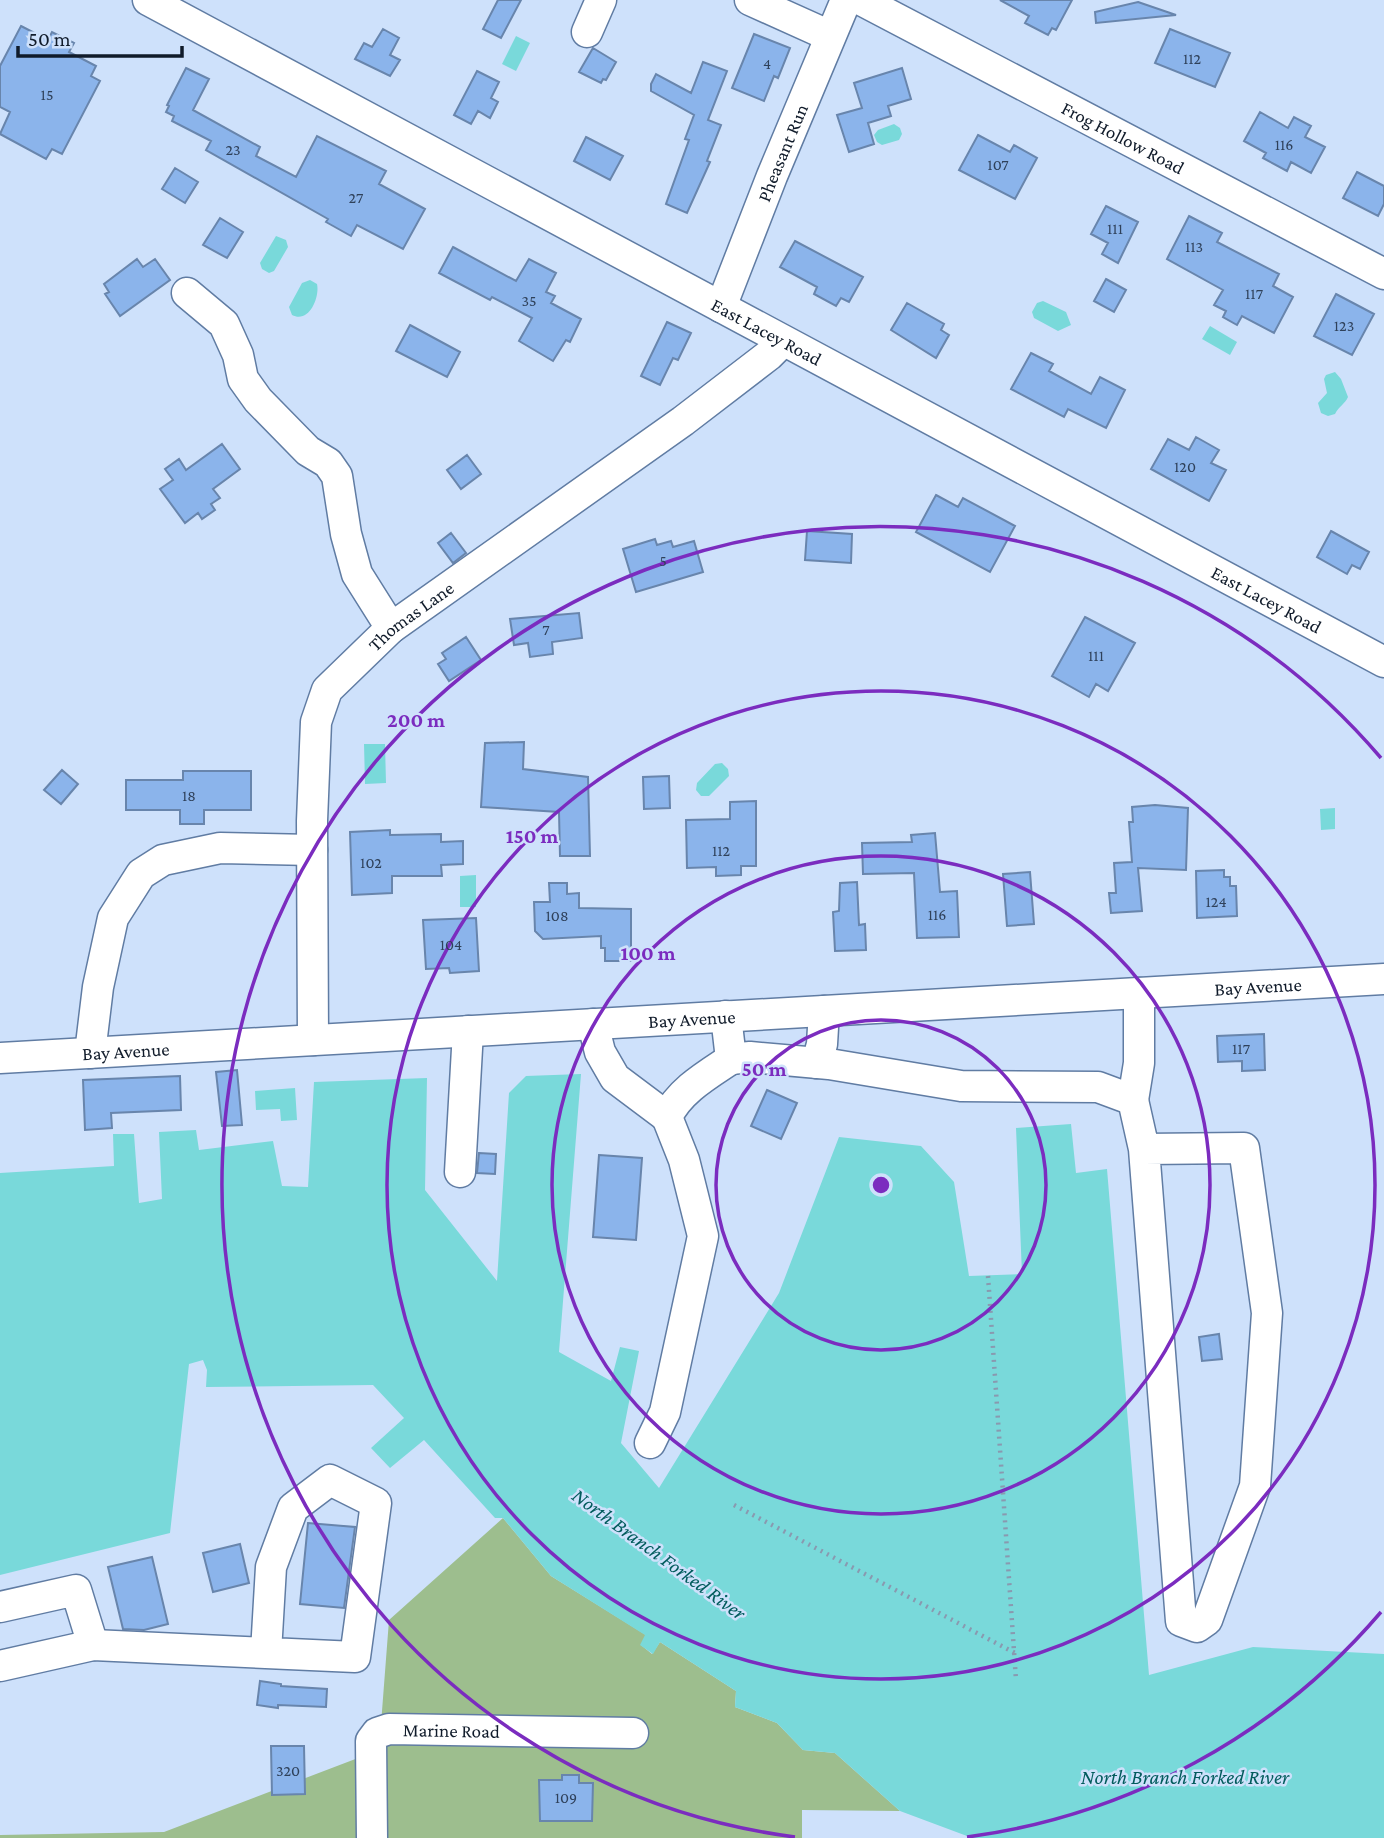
<svg xmlns="http://www.w3.org/2000/svg" width="1384" height="1838" viewBox="0 0 1384 1838" font-family="'Crimson Pro',serif">
<style>
.green{fill:#9dbe8e}
.water{fill:#79d9da}
.building{fill:#8bb4eb;stroke:#6885ac;stroke-width:2}
.lines{fill:none;stroke-linecap:round;stroke-linejoin:round}
.minor-casing{stroke:#607ca3;stroke-width:33}
.path{stroke:#8999af;stroke-width:4.5;stroke-dasharray:2 5;stroke-linecap:butt}
.minor{stroke:#fff;stroke-width:30}
.ring{fill:none;stroke:#7b2cbf;stroke-width:3.5}
.labels{text-anchor:middle;dominant-baseline:central;stroke-width:5;stroke-linejoin:round;paint-order:stroke}
.number-label{font-size:16px;fill:#2f415a}
.street-label{font-size:19px;fill:#101b2a;stroke:#cee1fb}
.water-label{font-size:21px;font-style:italic;fill:#025c5d;stroke:#cee1fb}
.centre{fill:#7b2cbf;stroke:#cee1fb;stroke-width:3.5}
.ring-label{font-size:21px;text-anchor:middle;font-weight:bold;fill:#7b2cbf;stroke:#cee1fb;stroke-width:5;stroke-linejoin:round;paint-order:stroke}
</style>
<rect width="100%" height="100%" fill="#cee1fb"/>
<path class="green" d="M 503,1518 L 551,1576 L 646,1635 L 641,1645 L 652,1654 L 660,1642 L 736,1691 L 735,1707 L 777,1723 L 803,1750 L 835,1753 L 900,1811 L 802,1810 L 802,1838 L 0,1838 L 0,1835 L 164,1832 L 379,1750 L 389,1620 Z"/>
<path class="water" d="M 516,36 L 530,43 L 516,71 L 502,64 Z
M 894,124 L 900,128 L 902,134 L 899,140 L 882,145 L 877,142 L 874,135 L 878,130 Z
M 276,236 L 286,240 L 288,247 L 274,271 L 269,273 L 262,269 L 260,263 Z
M 310,280 L 317,284 C 320,297 309,324 292,315 L 289,307 L 302,283 Z
M 1043,301 L 1066,312 L 1071,325 L 1058,331 L 1034,318 L 1032,312 L 1037,303 Z
M 1210,326 L 1237,342 L 1230,355 L 1202,339 Z
M 1335,372 L 1341,379 L 1348,397 C 1345,404 1339,406 1335,414 L 1328,416 L 1321,413 L 1318,403 L 1327,393 L 1324,379 L 1326,375 Z
M 364,744 L 385,744 L 386,783 L 365,784 Z
M 722,763 L 728,769 L 729,776 L 709,796 L 701,796 L 696,790 L 697,783 L 715,764 Z
M 1335,808 L 1335,829 L 1321,830 L 1320,809 Z
M 476,875 L 476,907 L 460,907 L 460,876 Z
M 581,1074 L 559,1352 L 611,1381 L 620,1347 L 639,1351 L 621,1443 L 659,1488 L 779,1293 L 839,1137 L 921,1146 L 954,1182 L 969,1276 L 1022,1274 L 1016,1128 L 1071,1124 L 1076,1173 L 1107,1169 L 1149,1675 L 1253,1647 L 1384,1654 L 1384,1838 L 967,1838 L 967,1836 L 900,1811 L 835,1753 L 803,1750 L 777,1723 L 735,1707 L 736,1691 L 660,1642 L 653,1654 L 640,1645 L 645,1635 L 551,1576 L 503,1518 L 495,1518 L 424,1440 L 390,1468 L 371,1448 L 404,1418 L 373,1385 L 206,1387 L 207,1370 L 203,1360 L 189,1364 L 170,1533 L 0,1575 L 0,1173 L 114,1166 L 113,1134 L 134,1134 L 139,1203 L 162,1199 L 159,1132 L 196,1130 L 199,1150 L 273,1141 L 282,1186 L 308,1187 L 314,1082 L 427,1078 L 425,1190 L 497,1281 L 509,1093 L 526,1076 Z
M 295,1088 L 297,1120 L 281,1121 L 280,1109 L 256,1110 L 255,1091 Z"/>
<path class="building" d="M 498,0 L 521,0 L 501,38 L 483,29 Z
M 1000,0 L 1072,0 L 1056,30 L 1052,28 L 1048,35 L 1025,23 L 1029,16 Z
M 1138,2 L 1176,15 L 1096,23 L 1095,12 Z
M 21,26 L 48,40 L 52,32 L 74,43 L 69,52 L 96,66 L 91,76 L 100,81 L 62,154 L 52,149 L 46,159 L 0,134 L 10,112 L 0,107 L 0,66 Z
M 383,29 L 399,38 L 390,55 L 400,60 L 390,76 L 355,59 L 364,43 L 372,47 Z
M 1170,29 L 1230,53 L 1215,87 L 1155,63 Z
M 754,34 L 790,48 L 778,78 L 774,76 L 764,101 L 732,88 Z
M 593,48 L 616,62 L 606,80 L 603,79 L 601,83 L 579,72 Z
M 703,62 L 727,71 L 708,120 L 721,125 L 707,161 L 710,162 L 687,213 L 666,204 L 689,140 L 685,139 L 694,115 L 651,91 L 651,84 L 656,74 L 691,93 Z
M 186,68 L 209,79 L 193,110 L 260,147 L 256,156 L 296,177 L 317,136 L 386,171 L 379,184 L 425,209 L 403,249 L 357,225 L 351,236 L 326,222 L 328,219 L 206,150 L 211,141 L 172,121 L 174,116 L 166,112 L 169,106 L 167,105 Z
M 902,68 L 911,99 L 888,106 L 891,116 L 868,123 L 874,144 L 849,152 L 837,115 L 862,108 L 854,83 Z
M 477,71 L 499,82 L 491,98 L 498,102 L 490,118 L 478,111 L 471,124 L 454,115 Z
M 1260,112 L 1288,128 L 1294,117 L 1311,126 L 1305,137 L 1325,147 L 1311,173 L 1291,162 L 1287,171 L 1263,158 L 1266,153 L 1244,141 Z
M 978,135 L 1010,152 L 1014,145 L 1037,158 L 1015,199 L 959,170 Z
M 586,137 L 623,156 L 610,180 L 574,161 Z
M 175,168 L 198,182 L 185,203 L 162,189 Z
M 1357,172 L 1384,186 L 1384,204 L 1378,216 L 1343,198 Z
M 1106,206 L 1138,222 L 1118,263 L 1102,254 L 1108,243 L 1091,234 Z
M 1189,216 L 1222,233 L 1217,242 L 1279,274 L 1273,286 L 1293,297 L 1274,333 L 1242,316 L 1237,325 L 1223,317 L 1226,311 L 1214,305 L 1223,290 L 1167,259 Z
M 220,218 L 243,232 L 227,258 L 203,245 Z
M 795,241 L 863,277 L 849,302 L 841,298 L 836,306 L 814,294 L 817,287 L 780,267 Z
M 453,247 L 516,281 L 529,259 L 556,273 L 546,292 L 555,296 L 551,303 L 581,319 L 570,342 L 566,340 L 553,361 L 519,341 L 532,318 L 492,297 L 490,300 L 439,273 Z
M 137,259 L 143,267 L 155,259 L 170,280 L 120,316 L 105,294 L 109,292 L 104,284 Z
M 1106,279 L 1126,290 L 1114,312 L 1094,301 Z
M 1336,294 L 1374,314 L 1352,355 L 1314,336 Z
M 907,303 L 944,324 L 941,330 L 949,335 L 936,358 L 891,330 Z
M 667,322 L 691,333 L 678,360 L 673,358 L 660,385 L 641,376 Z
M 410,325 L 460,352 L 447,377 L 396,351 Z
M 1031,353 L 1053,364 L 1049,371 L 1091,394 L 1100,377 L 1125,390 L 1106,428 L 1068,409 L 1064,417 L 1011,389 Z
M 1196,437 L 1219,450 L 1211,463 L 1226,470 L 1209,501 L 1151,469 L 1168,439 L 1189,450 Z
M 222,444 L 240,469 L 213,489 L 220,498 L 211,504 L 215,510 L 202,519 L 198,513 L 185,523 L 160,489 L 173,480 L 165,469 L 179,459 L 186,470 Z
M 467,455 L 481,474 L 461,489 L 447,470 Z
M 936,495 L 958,507 L 963,498 L 1015,526 L 990,572 L 916,532 Z
M 807,531 L 852,534 L 851,563 L 805,560 Z
M 1331,531 L 1369,552 L 1360,569 L 1352,565 L 1347,574 L 1317,557 Z
M 451,533 L 466,553 L 453,563 L 438,543 Z
M 655,539 L 657,545 L 671,541 L 673,547 L 694,541 L 703,572 L 636,592 L 623,549 Z
M 579,613 L 582,638 L 552,642 L 553,654 L 530,657 L 528,643 L 514,645 L 510,619 Z
M 1085,617 L 1135,643 L 1108,691 L 1096,684 L 1089,697 L 1052,676 Z
M 466,637 L 481,660 L 449,681 L 438,664 L 446,659 L 442,653 Z
M 524,742 L 523,769 L 588,777 L 590,856 L 560,856 L 559,812 L 481,807 L 485,743 Z
M 62,770 L 78,784 L 61,804 L 44,790 Z
M 183,771 L 251,771 L 251,810 L 204,810 L 204,824 L 180,824 L 180,810 L 126,810 L 126,780 L 183,780 Z
M 669,776 L 670,808 L 644,809 L 643,777 Z
M 756,801 L 756,866 L 741,866 L 741,875 L 716,876 L 716,867 L 687,868 L 686,820 L 730,819 L 730,802 Z
M 1155,805 L 1188,808 L 1186,870 L 1138,868 L 1142,911 L 1111,913 L 1109,893 L 1116,893 L 1114,863 L 1132,862 L 1129,822 L 1133,822 L 1132,807 Z
M 390,830 L 390,835 L 441,834 L 441,842 L 463,841 L 463,864 L 441,865 L 442,876 L 392,876 L 392,893 L 352,895 L 350,832 Z
M 935,833 L 940,892 L 957,891 L 959,937 L 917,938 L 914,873 L 863,874 L 862,843 L 912,842 L 911,835 Z
M 1224,870 L 1224,877 L 1230,877 L 1230,886 L 1236,886 L 1237,916 L 1197,918 L 1196,871 Z
M 1030,872 L 1034,924 L 1007,926 L 1003,874 Z
M 857,882 L 859,925 L 865,924 L 866,950 L 835,951 L 833,912 L 839,911 L 840,883 Z
M 549,883 L 567,883 L 567,894 L 579,893 L 579,908 L 631,909 L 631,961 L 605,961 L 605,948 L 601,948 L 601,936 L 543,939 L 535,931 L 534,902 L 550,902 Z
M 476,918 L 479,971 L 450,973 L 449,968 L 426,969 L 423,920 Z
M 1264,1034 L 1265,1070 L 1242,1071 L 1242,1061 L 1218,1062 L 1217,1036 Z
M 237,1070 L 242,1125 L 222,1126 L 216,1072 Z
M 180,1076 L 181,1110 L 111,1113 L 112,1128 L 85,1130 L 83,1080 Z
M 767,1090 L 797,1103 L 781,1139 L 751,1126 Z
M 479,1153 L 496,1154 L 495,1174 L 477,1173 Z
M 599,1155 L 642,1158 L 636,1240 L 593,1237 Z
M 1219,1334 L 1222,1359 L 1202,1361 L 1199,1337 Z
M 308,1523 L 355,1527 L 344,1608 L 300,1604 Z
M 240,1544 L 249,1583 L 213,1592 L 203,1553 Z
M 152,1557 L 168,1624 L 144,1630 L 123,1629 L 108,1567 Z
M 260,1681 L 281,1684 L 281,1686 L 327,1689 L 326,1707 L 278,1705 L 278,1708 L 257,1705 Z
M 271,1746 L 304,1746 L 305,1794 L 272,1795 Z
M 562,1775 L 579,1775 L 579,1783 L 593,1783 L 592,1821 L 540,1821 L 539,1780 L 562,1780 Z"/>
<g class="lines">
<g class="minor-casing">
<g id="minor">
<path id="s1" d="M 148,0 L 1384,662"/>
<path d="M 750,0 L 830,36"/>
<path id="s2" d="M 861,0 L 1384,274"/>
<path d="M 587,32 L 601,0"/>
<path d="M 187,293 L 224,324 L 238,355 L 243,379 L 258,400 L 308,451 L 328,463 L 337,476 L 346,534 L 357,574 L 391,628"/>
<path id="s3" d="M 721,307 L 772,176 L 846,0"/>
<path d="M 726,1016 L 731,1059 L 750,1057 L 829,1064 L 961,1086 L 1098,1087 L 1133,1100 L 1144,1149 L 1181,1621 L 1197,1627 L 1207,1620 L 1255,1486 L 1267,1313 L 1244,1148 L 1144,1149"/>
<path d="M 593,1024 L 600,1052 L 615,1078 L 667,1117"/>
<path id="s4" d="M 313,1040 L 312,821 L 316,722 L 327,690 L 391,628 L 683,421 L 769,355 L 783,341"/>
<path d="M 90,1053 L 98,987 L 113,918 L 141,874 L 163,860 L 220,848 L 312,850"/>
<path id="s5" d="M 0,1058 L 1384,979"/>
<path d="M 817,1063 L 822,1044 L 824,1011"/>
<path d="M 1133,1100 L 1139,1063 L 1139,993"/>
<path d="M 460,1172 L 468,1031"/>
<path d="M 650,1443 L 665,1412 L 703,1236 L 684,1160 L 667,1117 C 679,1091 707,1075 731,1059"/>
<path d="M 0,1607 L 76,1590 L 93,1645"/>
<path d="M 0,1666 L 93,1645 L 355,1657 L 376,1503 L 330,1480 L 293,1508 L 271,1567 L 266,1652"/>
<path id="s6" d="M 372,1838 L 371,1741 L 377,1733 L 389,1729 L 633,1733"/>
</g>
</g>
<path class="path" d="M 988,1276 L 1016,1680
M 734,1505 L 1015,1653"/>
<use href="#minor" class="minor"/>
</g>
<g class="ring">
<circle cx="881" cy="1185" r="165"/>
<circle cx="881" cy="1185" r="329"/>
<circle cx="881" cy="1185" r="494"/>
<path d="M1381 1612A658 658 0 0 1 967 1837M795 1837A658 658 0 1 1 1381 758"/>
</g>
<g class="labels">
<g class="number-label">
<text x="1192" y="58">112</text>
<text x="767" y="63">4</text>
<text x="47" y="94">15</text>
<text x="1284" y="144">116</text>
<text x="233" y="149">23</text>
<text x="998" y="164">107</text>
<text x="356" y="197">27</text>
<text x="1115" y="228">111</text>
<text x="1194" y="246">113</text>
<text x="1254" y="293">117</text>
<text x="529" y="300">35</text>
<text x="1344" y="325">123</text>
<text x="1185" y="466">120</text>
<text x="663" y="560">5</text>
<text x="546" y="629">7</text>
<text x="1096" y="655">111</text>
<text x="189" y="795">18</text>
<text x="721" y="850">112</text>
<text x="371" y="862">102</text>
<text x="1216" y="901">124</text>
<text x="937" y="914">116</text>
<text x="557" y="915">108</text>
<text x="451" y="944">104</text>
<text x="1241" y="1048">117</text>
<text x="288" y="1770">320</text>
<text x="566" y="1797">109</text>
</g>
<g class="street-label">
<text stroke="none"><textPath href="#s2" startOffset="296">Frog Hollow Road</textPath></text>
<text stroke="none"><textPath href="#s3" startOffset="166">Pheasant Run</textPath></text>
<text stroke="none"><textPath href="#s1" startOffset="702">East Lacey Road</textPath></text>
<text stroke="none"><textPath href="#s1" startOffset="1269">East Lacey Road</textPath></text>
<text stroke="none"><textPath href="#s4" startOffset="464">Thomas Lane</textPath></text>
<text stroke="none"><textPath href="#s5" startOffset="1260">Bay Avenue</textPath></text>
<text stroke="none"><textPath href="#s5" startOffset="693">Bay Avenue</textPath></text>
<text stroke="none"><textPath href="#s5" startOffset="126">Bay Avenue</textPath></text>
<text stroke="none"><textPath href="#s6" startOffset="182">Marine Road</textPath></text>
</g>
<g class="water-label">
<text transform="translate(659 1554) rotate(36)">North Branch Forked River</text>
<text x="1185" y="1777">North Branch Forked River</text>
</g>
</g>
<circle cx="881" cy="1185" r="10" class="centre"/>
<g class="ring-label">
<text x="416" y="727">200 m</text>
<text x="532" y="843">150 m</text>
<text x="648" y="960">100 m</text>
<text x="764" y="1076">50 m</text>
</g>
<path d="M18 46v10h164v-10" fill="none" stroke="#101b2a" stroke-width="3.5"/>
<text x="28" y="46" font-size="21" fill="#101b2a" stroke="#cee1fb" stroke-width="5" paint-order="stroke">50 m</text>
</svg>
